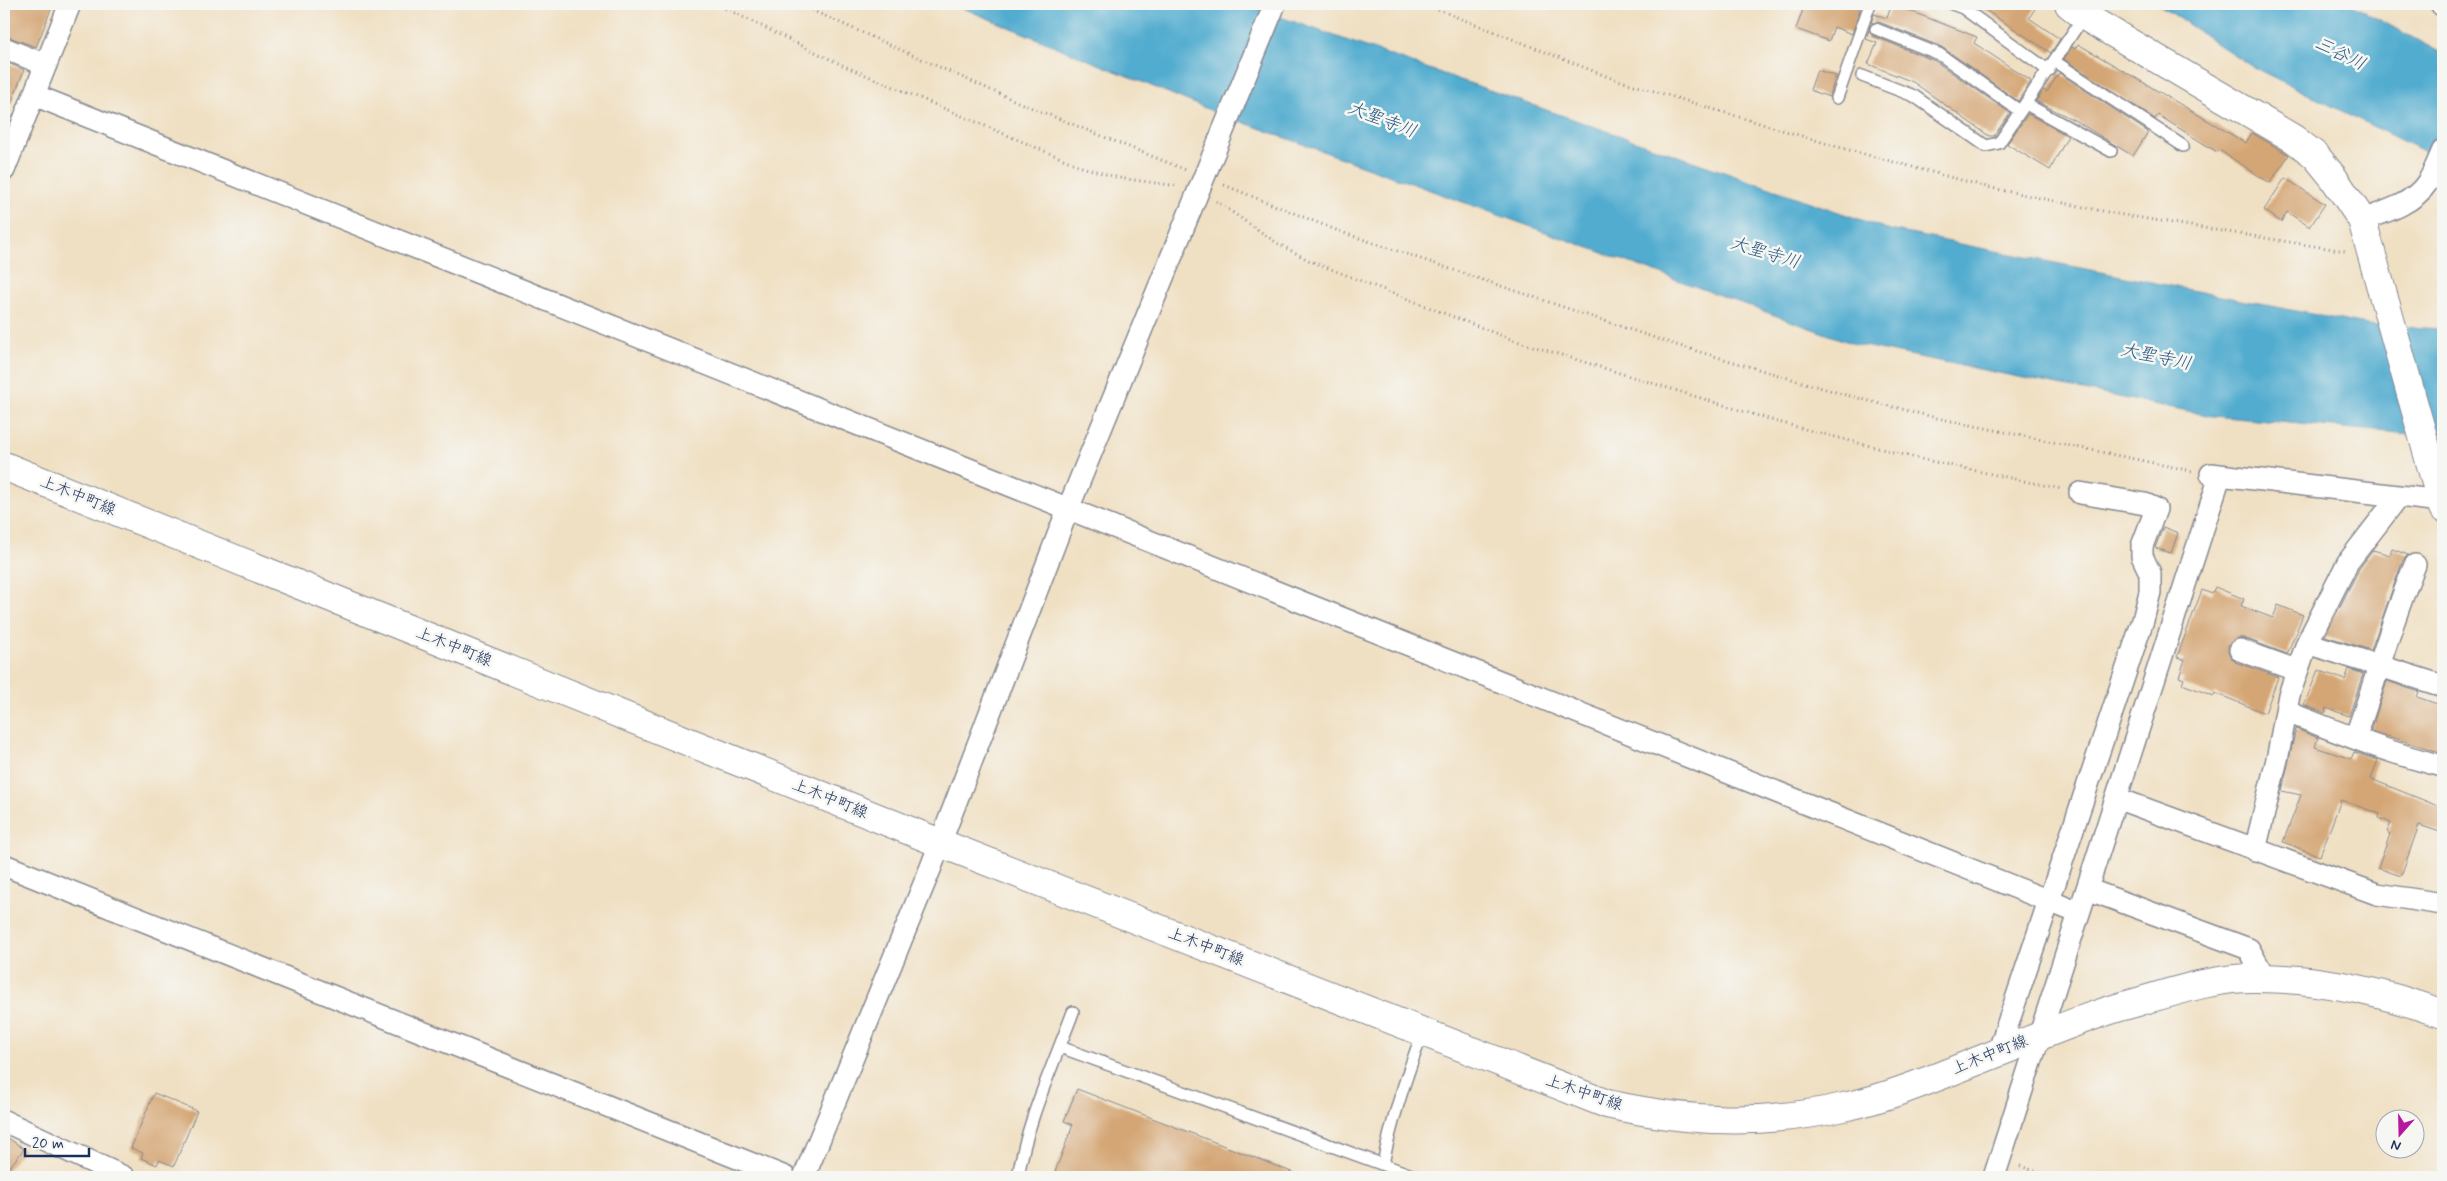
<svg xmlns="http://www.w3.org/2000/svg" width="2447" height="1181" viewBox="0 0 2447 1181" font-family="Mynerve,'Klee One',sans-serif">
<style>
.water{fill:#51accf;stroke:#366e96}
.building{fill:#d4a675}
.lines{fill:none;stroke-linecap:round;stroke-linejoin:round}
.lane-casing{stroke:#868890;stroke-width:14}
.street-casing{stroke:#868890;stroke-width:24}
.secondary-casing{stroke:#868890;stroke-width:30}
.path{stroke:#868890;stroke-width:3;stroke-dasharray:1 4;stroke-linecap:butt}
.lane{stroke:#fff;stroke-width:11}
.street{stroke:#fff;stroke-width:21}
.secondary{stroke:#fff;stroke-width:28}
.labels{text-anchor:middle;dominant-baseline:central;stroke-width:5;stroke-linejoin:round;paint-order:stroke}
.street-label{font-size:16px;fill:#1b2f5e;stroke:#f6f6f2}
.water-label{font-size:18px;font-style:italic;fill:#2e5b86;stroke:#f6f6f2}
</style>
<rect width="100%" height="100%" fill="#f6f6f2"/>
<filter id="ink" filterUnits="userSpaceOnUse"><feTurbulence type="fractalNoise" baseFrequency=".02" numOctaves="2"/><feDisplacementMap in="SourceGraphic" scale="10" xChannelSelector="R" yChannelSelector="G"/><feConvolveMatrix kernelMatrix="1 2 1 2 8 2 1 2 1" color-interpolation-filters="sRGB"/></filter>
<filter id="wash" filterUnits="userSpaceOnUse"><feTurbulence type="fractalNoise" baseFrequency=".0096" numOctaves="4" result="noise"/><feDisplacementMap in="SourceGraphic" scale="20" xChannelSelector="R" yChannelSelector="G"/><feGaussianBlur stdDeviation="1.12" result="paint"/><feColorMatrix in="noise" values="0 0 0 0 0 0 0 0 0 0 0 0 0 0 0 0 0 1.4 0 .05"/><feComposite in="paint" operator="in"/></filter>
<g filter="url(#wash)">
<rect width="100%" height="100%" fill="#f0e0c3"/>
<path class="water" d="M 953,4 L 1243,4 L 1890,230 L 2366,325 L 2443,329 L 2443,437 L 2213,416 L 1854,344 L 1212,111 Z
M 2158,4 L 2350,4 L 2443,54 L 2443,161 L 2251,66 Z"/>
<g id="blocks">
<path class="building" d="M 9,4 L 53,4 L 36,47 L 4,35 L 4,17 Z
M 1805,4 L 1846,4 L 1860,9 L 1852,34 L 1834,27 L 1829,41 L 1796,29 Z
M 1892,4 L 1977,37 L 1974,43 L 2031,81 L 2018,101 L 1942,47 L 1879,22 L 1871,23 L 1874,14 L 1887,18 Z
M 1976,4 L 2038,4 L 2029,18 L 2060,39 L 2051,53 Z
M 1869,30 L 1873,36 L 1935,61 L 2010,113 L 1994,136 L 1989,136 L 1913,82 L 1868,64 L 1877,43 L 1866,39 Z
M 2078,44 L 2246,143 L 2252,133 L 2289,155 L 2270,183 L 2219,150 L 2217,152 L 2158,115 L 2155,119 L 2064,59 L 2072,47 L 2075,49 Z
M 6,62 L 24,70 L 5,119 L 4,70 Z
M 1817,70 L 1836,76 L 1829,97 L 1810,90 Z
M 2059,73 L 2148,132 L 2133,156 L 2076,121 L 2036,101 L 2044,90 L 2047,92 Z
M 2028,114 L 2068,136 L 2050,170 L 2007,144 Z
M 2285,178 L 2325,204 L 2310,227 L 2287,212 L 2281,222 L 2264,210 Z
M 2163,527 L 2178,533 L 2171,553 L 2155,548 Z
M 2392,549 L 2408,555 L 2403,560 L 2395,582 L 2371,650 L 2325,636 L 2359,569 L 2373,550 L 2390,555 Z
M 2215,587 L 2244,599 L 2241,606 L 2273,618 L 2278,605 L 2303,615 L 2287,654 L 2244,638 L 2237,638 L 2228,645 L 2228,653 L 2235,662 L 2278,677 L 2265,713 L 2215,693 L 2214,696 L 2182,684 L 2184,679 L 2179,677 L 2185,660 L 2177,657 L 2202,590 L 2212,594 Z
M 2349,669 L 2363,674 L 2349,716 L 2326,708 L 2325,713 L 2304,705 L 2318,670 L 2345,680 Z
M 2387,681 L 2419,692 L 2417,697 L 2443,706 L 2443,753 L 2371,731 Z
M 2296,729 L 2318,738 L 2315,747 L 2351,759 L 2354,752 L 2378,760 L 2371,779 L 2443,808 L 2443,833 L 2419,825 L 2401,876 L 2378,868 L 2390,834 L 2387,832 L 2391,823 L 2379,818 L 2380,814 L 2341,800 L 2320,856 L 2283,842 L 2301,795 L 2282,791 Z
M 1077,1089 L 1302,1176 L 1302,1177 L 1053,1177 L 1073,1125 L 1064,1121 Z
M 154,1093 L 197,1111 L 174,1166 L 159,1160 L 157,1165 L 141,1158 L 143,1153 L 131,1148 Z
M 4,1135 L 24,1149 L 4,1174 Z"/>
</g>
</g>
<g filter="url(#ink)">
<use href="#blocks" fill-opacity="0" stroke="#868890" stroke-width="1"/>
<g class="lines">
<g class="lane-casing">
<path id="lane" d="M 1952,4 L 1963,8 L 2049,71
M 1876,29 L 1939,54 L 2020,111
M 2054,61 L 2183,146
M 1862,76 L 1914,96 L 1986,146 L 1999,143 L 2084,16
M 1837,98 L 1870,4
M 2026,104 L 2111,151
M 1060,1047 L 1417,1177
M 1383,1164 C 1392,1118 1406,1076 1423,1032
M 1018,1177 C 1027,1120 1053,1066 1073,1012"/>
</g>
<g class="street-casing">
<path id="street" d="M 2441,4 L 2443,6
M 4,48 L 46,65
M 34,95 L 2079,913
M 4,170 L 70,4
M 2362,220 C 2385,212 2413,204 2427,183 C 2434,173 2438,161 2443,150
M 2211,474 L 2441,501
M 2307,643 L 2443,686
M 2240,650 L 2296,670
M 2287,712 C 2338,732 2390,754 2443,766
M 2355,738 C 2376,681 2391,621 2415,565
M 2116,798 L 2377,894 L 2443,904
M 2255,850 L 2278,755 L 2289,695 L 2307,643 L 2348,562 L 2398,497
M 4,865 L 785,1177
M 2087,889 L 2249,949 L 2265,978
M 1998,1053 L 2143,620 L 2150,592 L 2150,573 L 2142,556 L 2142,546 L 2156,509 L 2145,504 L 2080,493
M 4,1121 L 124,1177
M 804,1177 L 931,867 L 1068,509 L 1275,4
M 1994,1177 L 2220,476"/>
</g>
<g class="secondary-casing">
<path id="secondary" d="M 2069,4 L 2084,16 L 2294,139 L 2316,156 L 2333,177 L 2362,220 L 2443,508
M 4,466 L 940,843 L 1607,1104 C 1689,1122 1761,1126 1844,1107 C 1895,1096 1946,1073 1995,1054 C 2041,1036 2086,1016 2134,1003 C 2173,992 2215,977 2257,978 C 2321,978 2383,992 2443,1014"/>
</g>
<path class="path" d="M 716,4 L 842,65 L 1082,167 L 1119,178 L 1178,186
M 798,4 L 1020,103 L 1186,170
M 1424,4 L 1611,78 L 1838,147 L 1987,187 L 2117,214 L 2345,251
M 1224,185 L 1341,232 L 1673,344 L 1846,395 L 1937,418 L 2192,471
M 1216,201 L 1277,243 L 1310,261 L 1513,340 L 1778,422 L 1916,458 L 2062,489
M 2020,1166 L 2053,1177"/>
<use href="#lane" class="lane"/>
<use href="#street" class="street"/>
<use href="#secondary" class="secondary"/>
</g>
</g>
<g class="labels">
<g class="street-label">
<text transform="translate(78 496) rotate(22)">上木中町線</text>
<text transform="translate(454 647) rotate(22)">上木中町線</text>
<text transform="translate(830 799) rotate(22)">上木中町線</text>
<text transform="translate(1206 947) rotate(21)">上木中町線</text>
<text transform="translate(1990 1055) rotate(-22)">上木中町線</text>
<text transform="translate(1584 1093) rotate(19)">上木中町線</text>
</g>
<g class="water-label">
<text transform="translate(2340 54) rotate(26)">三谷川</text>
<text transform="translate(1382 120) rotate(21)">大聖寺川</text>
<text transform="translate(1765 253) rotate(17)">大聖寺川</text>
<text transform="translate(2156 357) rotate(12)">大聖寺川</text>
</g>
</g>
<rect width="2447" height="1181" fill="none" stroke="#f6f6f2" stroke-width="20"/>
<g transform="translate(2400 1134) rotate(200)"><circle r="24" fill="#f6f6f2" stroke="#9ea6b7"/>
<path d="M0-4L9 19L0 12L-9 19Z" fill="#b5179e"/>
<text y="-8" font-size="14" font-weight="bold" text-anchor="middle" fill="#1b2f5e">N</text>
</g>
<path d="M25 1148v8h64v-8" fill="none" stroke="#1b2f5e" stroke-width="2.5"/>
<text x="32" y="1148" font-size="15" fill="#1b2f5e" stroke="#f6f6f2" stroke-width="4" paint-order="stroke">20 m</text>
</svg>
